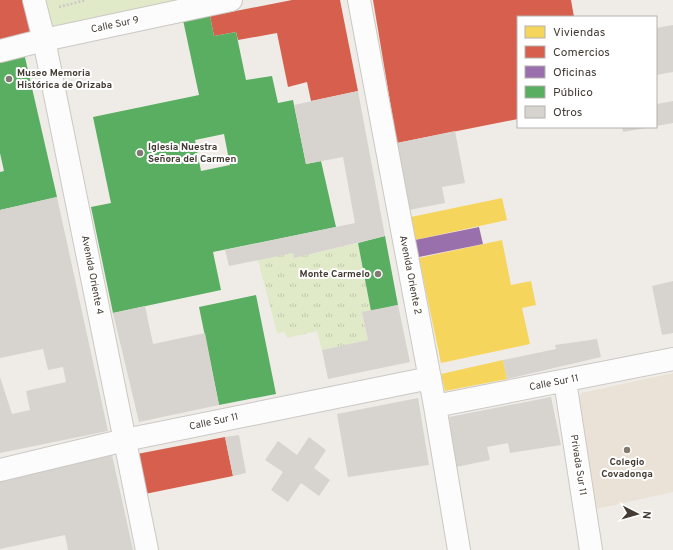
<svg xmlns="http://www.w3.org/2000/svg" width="673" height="550" viewBox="0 0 673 550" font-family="Overpass,sans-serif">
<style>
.education{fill:#eae2d7}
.grass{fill:url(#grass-tufts)}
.green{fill:#e0e9c8}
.homes{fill:#f6d55c}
.shops{fill:#d6604d}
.offices{fill:#9970ab}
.public{fill:#5aae61;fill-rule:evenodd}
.building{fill:#d7d3cf}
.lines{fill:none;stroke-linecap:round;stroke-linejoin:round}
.minor-casing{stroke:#cbc8c4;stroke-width:24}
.path{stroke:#cdcac6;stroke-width:2.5;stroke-dasharray:2 2;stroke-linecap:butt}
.minor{stroke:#fdfcfc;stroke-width:22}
.poi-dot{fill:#807a73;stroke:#fff;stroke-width:1.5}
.labels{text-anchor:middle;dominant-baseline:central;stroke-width:4;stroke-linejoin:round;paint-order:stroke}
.street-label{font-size:10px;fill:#443c34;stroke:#fff}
.poi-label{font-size:10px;font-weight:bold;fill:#443c34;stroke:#fff;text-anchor:start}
</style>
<defs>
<pattern id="grass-tufts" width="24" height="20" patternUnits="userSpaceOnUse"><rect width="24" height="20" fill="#e0e9c8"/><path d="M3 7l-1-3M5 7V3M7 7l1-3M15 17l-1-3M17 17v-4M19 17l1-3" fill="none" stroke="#c1c9ac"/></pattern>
</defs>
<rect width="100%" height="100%" fill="#efece8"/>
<path class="education" d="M 673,373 L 673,492 L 592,510 L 574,407 L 581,393 Z"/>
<path class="grass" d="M 358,243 L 371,311 L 362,313 L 368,340 L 322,350 L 317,331 L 287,338 L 285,332 L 277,333 L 258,260 L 293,253 L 294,258 Z"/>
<path class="green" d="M 44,0 L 187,0 L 51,27 Z"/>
<path class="homes" d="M 502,198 L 507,220 L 415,240 L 411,217 Z
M 502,240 L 511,285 L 531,281 L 536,305 L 522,308 L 530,344 L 441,363 L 419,258 Z
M 503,360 L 507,379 L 445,391 L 441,374 Z"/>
<path class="shops" d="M 0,0 L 22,0 L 31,33 L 0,40 Z
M 292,0 L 340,0 L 358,91 L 311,101 L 307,82 L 288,87 L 277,33 L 238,40 L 236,32 L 214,36 L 210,16 Z
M 373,0 L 571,0 L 574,17 L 518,17 L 518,119 L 397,143 Z
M 225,437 L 233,476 L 145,494 L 137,454 Z"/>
<path class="offices" d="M 479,227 L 483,244 L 419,257 L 415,240 Z"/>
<path class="public" d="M 210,16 L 214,36 L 236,32 L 246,80 L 272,76 L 278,103 L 293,100 L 306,164 L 321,161 L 336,227 L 213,252 L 221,290 L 113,313 L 91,207 L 111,203 L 93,117 L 199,95 L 183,20 ZM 224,134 L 230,165 L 201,171 L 195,140 Z
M 24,53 L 57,197 L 0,210 L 0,172 L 4,171 L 0,153 L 0,58 Z
M 385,236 L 398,305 L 371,311 L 358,243 Z
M 256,295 L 276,394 L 219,405 L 199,307 Z"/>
<path class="building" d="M 673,25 L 673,72 L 656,75 L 656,28 Z
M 358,91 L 385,236 L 294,258 L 293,253 L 229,266 L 225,250 L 355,223 L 343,157 L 306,164 L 294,105 Z
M 656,101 L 657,104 L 673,101 L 673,123 L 656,126 Z
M 622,127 L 646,127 L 646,128 L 623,132 Z
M 455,131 L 465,183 L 442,187 L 445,203 L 409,210 L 397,143 Z
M 57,197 L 108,431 L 0,453 L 0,377 L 12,414 L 30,410 L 26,391 L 66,382 L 63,367 L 48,370 L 43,349 L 0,358 L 0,210 Z
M 673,281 L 673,333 L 662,335 L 652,286 Z
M 398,305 L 410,362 L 328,379 L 322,350 L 368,340 L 362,312 Z
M 145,306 L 153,344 L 205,333 L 219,405 L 139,422 L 113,313 Z
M 597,339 L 601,357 L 507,379 L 503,360 L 556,349 L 555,345 Z
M 551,397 L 561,445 L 510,453 L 508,443 L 487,447 L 490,460 L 456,467 L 449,417 Z
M 418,398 L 429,465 L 348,477 L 337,414 Z
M 239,435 L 246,473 L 233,476 L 225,437 Z
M 309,437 L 326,450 L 314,468 L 330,480 L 319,496 L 301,483 L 288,502 L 271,490 L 283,472 L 265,460 L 278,441 L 297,455 Z
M 112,455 L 133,550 L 68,550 L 65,535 L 0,549 L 0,479 L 54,469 Z"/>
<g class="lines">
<g class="minor-casing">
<path id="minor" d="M 34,0 L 44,40 L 147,550
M 359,0 L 435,406 L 459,550
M 0,51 L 44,40 L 231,0
M 565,381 L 591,550
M 435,406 L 673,359
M 0,470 L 125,440 L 430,378"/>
</g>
<path class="path" d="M 59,7 L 86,0"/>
<use href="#minor" class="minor"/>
</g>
<g class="poi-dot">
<circle cx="9" cy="79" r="4"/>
<circle cx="140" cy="153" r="4"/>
<circle cx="378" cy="274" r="4"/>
<circle cx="627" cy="450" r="4"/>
</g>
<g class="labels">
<g class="street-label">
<text transform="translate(115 25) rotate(-12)">Calle Sur 9</text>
<text transform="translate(92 275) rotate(79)">Avenida Oriente 4</text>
<text transform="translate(410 275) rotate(79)">Avenida Oriente 2</text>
<text transform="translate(554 383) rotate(-11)">Calle Sur 11</text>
<text transform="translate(214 422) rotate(-12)">Calle Sur 11</text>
<text transform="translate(578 465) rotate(81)">Privada Sur 11</text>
</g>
<g class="poi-label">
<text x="17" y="73">Museo Memoria<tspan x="17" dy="12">Histórica de Orizaba</tspan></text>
<text x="148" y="147">Iglesia Nuestra<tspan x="148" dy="12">Señora del Carmen</tspan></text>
<text x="370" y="274" text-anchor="end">Monte Carmelo</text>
<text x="627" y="462" text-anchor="middle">Colegio<tspan x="627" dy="12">Covadonga</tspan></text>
</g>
</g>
<rect x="517" y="16" width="140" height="112" fill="#ffffff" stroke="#b4b1ae"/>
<rect x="525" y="26" width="20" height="12" fill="#f6d55c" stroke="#b4b1ae"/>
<text x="553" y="36" font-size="12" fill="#443c34">Viviendas</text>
<rect x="525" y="46" width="20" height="12" fill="#d6604d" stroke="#b4b1ae"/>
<text x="553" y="56" font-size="12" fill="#443c34">Comercios</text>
<rect x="525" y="66" width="20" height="12" fill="#9970ab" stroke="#b4b1ae"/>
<text x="553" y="76" font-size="12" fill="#443c34">Oficinas</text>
<rect x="525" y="86" width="20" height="12" fill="#5aae61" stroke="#b4b1ae"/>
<text x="553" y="96" font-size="12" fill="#443c34">Público</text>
<rect x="525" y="106" width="20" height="12" fill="#d7d3cf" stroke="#b4b1ae"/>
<text x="553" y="116" font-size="12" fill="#443c34">Otros</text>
<g transform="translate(637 514) rotate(96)" stroke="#ffffff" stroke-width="3" paint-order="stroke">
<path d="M0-3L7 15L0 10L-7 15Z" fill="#443c34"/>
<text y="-6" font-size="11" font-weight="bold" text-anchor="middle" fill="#443c34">N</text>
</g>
</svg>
